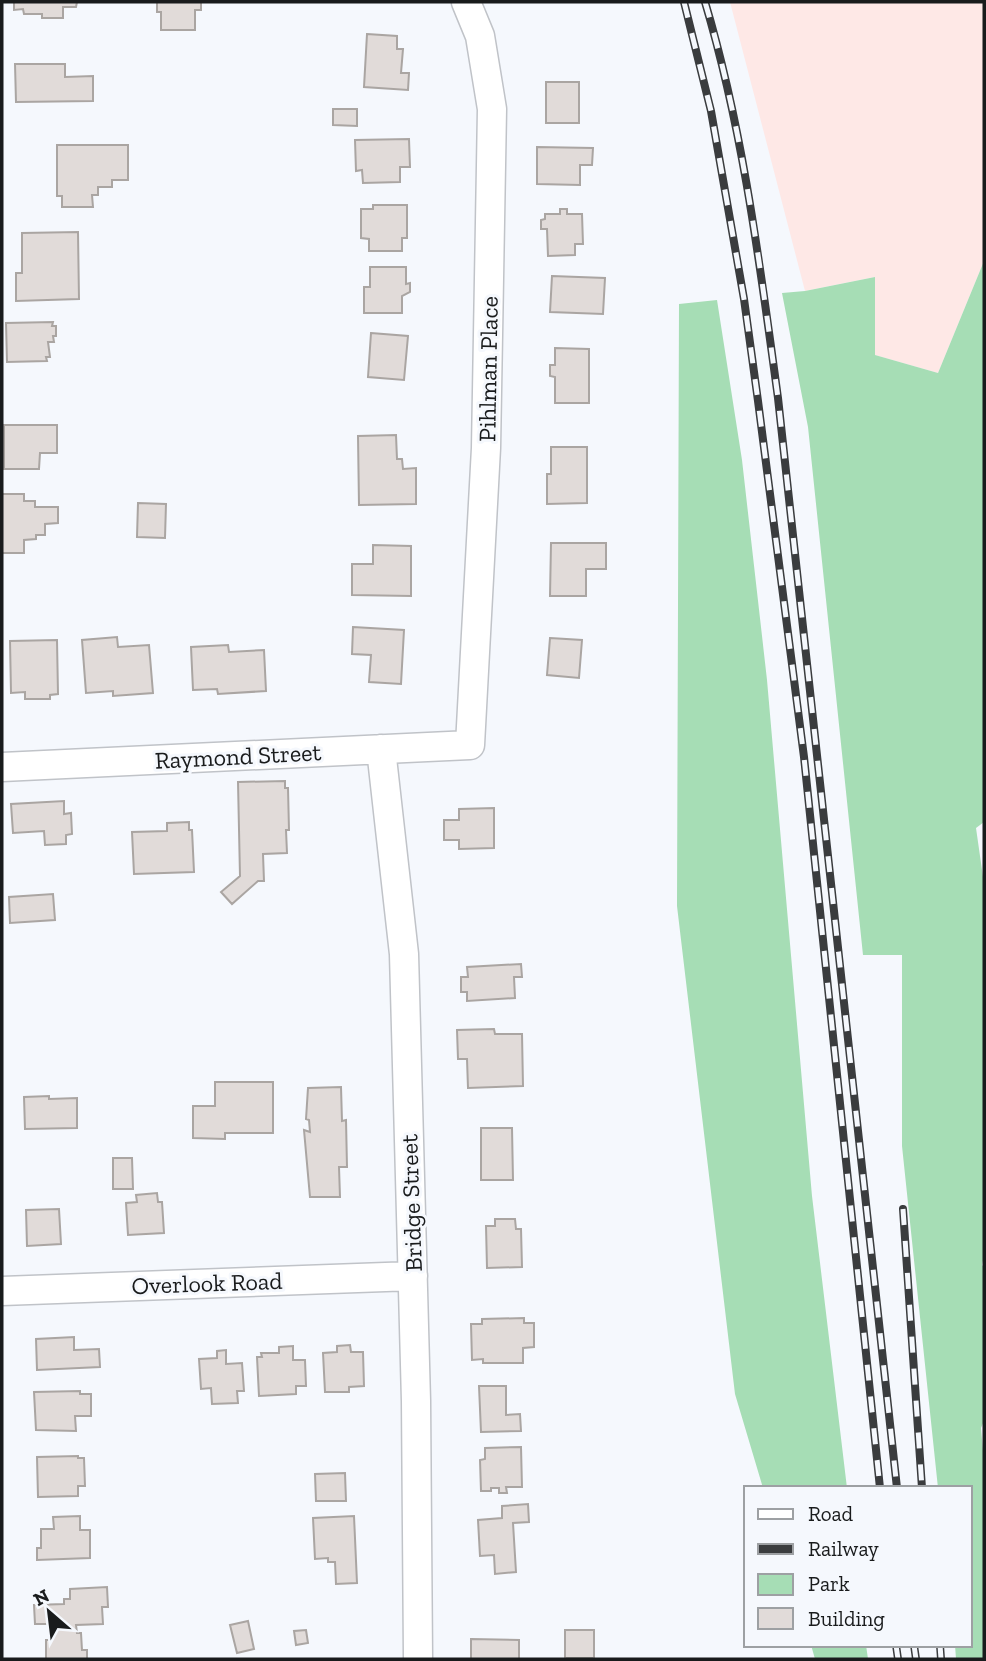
<svg xmlns="http://www.w3.org/2000/svg" width="986" height="1661" viewBox="0 0 986 1661" font-family="'Zilla Slab',serif">
<style>
.industrial{fill:#fee8e6}
.green{fill:#a6ddb5}
.building{fill:#e1dbd9;stroke:#aaa5a2;stroke-width:2}
.lines{fill:none;stroke-linecap:round;stroke-linejoin:round}
.street-casing{stroke:#c0c3c8;stroke-width:31}
.street{stroke:#fff;stroke-width:28}
.rail-casing{stroke:#3a3c3e;stroke-width:8}
.rail{stroke:#f5f8fd;stroke-width:5;stroke-dasharray:16;stroke-linecap:butt}
.labels{text-anchor:middle;dominant-baseline:central;stroke-width:6;stroke-linejoin:round;paint-order:stroke}
.street-label{font-size:24px;fill:#191b1c;stroke:#f5f8fd}
</style>
<rect width="100%" height="100%" fill="#f5f8fd"/>
<path class="industrial" d="M 730,2 L 984,2 L 984,261 L 938,373 L 875,355 L 875,277 L 805,291 Z"/>
<path class="green" d="M 984,261 L 984,822 L 976,828 L 984,884 L 984,1256 L 982,1265 L 984,1267 L 984,1421 L 981,1428 L 984,1462 L 984,1659 L 956,1659 L 955,1645 L 970,1645 L 970,1488 L 938,1488 L 902,1146 L 902,955 L 863,955 L 808,427 L 782,293 L 805,291 L 875,277 L 875,355 L 938,373 Z
M 717,300 L 742,460 L 767,680 L 812,1196 L 847,1488 L 763,1488 L 735,1394 L 677,906 L 679,304 Z
M 811,1645 L 866,1645 L 868,1659 L 815,1659 Z"/>
<path class="building" d="M 14,2 L 77,2 L 76,7 L 63,7 L 63,18 L 42,18 L 42,14 L 24,14 L 23,9 L 14,10 Z
M 157,2 L 201,2 L 201,10 L 195,10 L 195,30 L 161,30 L 161,12 L 157,12 Z
M 367,34 L 397,36 L 397,49 L 403,49 L 401,73 L 409,73 L 408,90 L 364,87 Z
M 15,64 L 65,64 L 65,77 L 93,76 L 93,101 L 16,102 Z
M 546,82 L 579,82 L 579,123 L 546,123 Z
M 333,109 L 357,109 L 357,126 L 333,125 Z
M 409,139 L 410,167 L 400,167 L 400,182 L 363,183 L 362,170 L 356,171 L 355,140 Z
M 57,145 L 128,145 L 128,180 L 112,180 L 112,187 L 98,187 L 98,195 L 92,195 L 93,207 L 62,207 L 62,196 L 57,196 Z
M 537,147 L 593,148 L 592,165 L 580,165 L 580,185 L 537,184 Z
M 373,205 L 407,205 L 407,238 L 402,238 L 402,251 L 369,251 L 369,239 L 361,238 L 361,209 L 373,209 Z
M 560,209 L 567,209 L 567,214 L 582,214 L 583,244 L 575,244 L 575,255 L 548,256 L 547,229 L 541,229 L 541,220 L 545,219 L 545,214 L 560,214 Z
M 78,232 L 79,299 L 16,301 L 16,273 L 22,273 L 22,233 Z
M 370,267 L 406,267 L 406,284 L 410,283 L 410,292 L 402,296 L 402,313 L 364,313 L 364,287 L 370,287 Z
M 552,276 L 605,278 L 603,314 L 550,312 Z
M 53,322 L 52,326 L 56,326 L 56,336 L 53,336 L 54,342 L 48,342 L 50,357 L 46,357 L 47,361 L 7,362 L 6,323 Z
M 371,333 L 408,336 L 404,380 L 368,377 Z
M 555,348 L 589,349 L 589,403 L 555,403 L 555,377 L 550,376 L 550,365 L 555,365 Z
M 4,425 L 57,425 L 57,453 L 40,453 L 39,469 L 4,469 Z
M 396,435 L 397,459 L 402,459 L 403,469 L 416,468 L 416,504 L 359,505 L 358,436 Z
M 551,447 L 587,447 L 587,503 L 547,504 L 547,474 L 551,474 Z
M 2,494 L 24,494 L 24,501 L 35,501 L 35,507 L 58,507 L 58,523 L 45,524 L 45,535 L 36,535 L 36,539 L 24,540 L 24,553 L 2,553 Z
M 138,503 L 166,504 L 165,538 L 137,537 Z
M 551,543 L 606,543 L 606,569 L 586,569 L 586,596 L 550,596 Z
M 373,545 L 411,546 L 411,596 L 352,595 L 352,564 L 373,564 Z
M 353,627 L 404,630 L 401,684 L 369,682 L 371,655 L 352,654 Z
M 117,637 L 118,647 L 149,645 L 153,693 L 113,696 L 113,691 L 86,693 L 82,640 Z
M 550,638 L 582,640 L 579,678 L 547,675 Z
M 57,640 L 58,694 L 50,695 L 50,699 L 25,699 L 25,692 L 11,693 L 10,641 Z
M 228,645 L 229,652 L 264,650 L 266,691 L 218,694 L 217,689 L 193,690 L 191,647 Z
M 285,781 L 285,788 L 288,788 L 289,830 L 286,830 L 287,853 L 263,854 L 264,881 L 258,881 L 232,904 L 221,892 L 240,876 L 238,782 Z
M 64,801 L 64,814 L 71,813 L 72,834 L 66,835 L 66,844 L 45,845 L 44,831 L 13,833 L 11,804 Z
M 494,808 L 494,848 L 459,849 L 459,840 L 444,840 L 444,820 L 459,820 L 459,809 Z
M 189,822 L 189,830 L 192,830 L 194,872 L 134,874 L 132,832 L 167,831 L 167,823 Z
M 53,894 L 55,920 L 10,923 L 9,897 Z
M 521,964 L 522,977 L 514,977 L 515,998 L 467,1001 L 467,992 L 461,992 L 461,977 L 468,977 L 467,967 Z
M 494,1029 L 495,1034 L 522,1034 L 523,1086 L 468,1088 L 467,1059 L 458,1059 L 457,1030 Z
M 215,1082 L 273,1082 L 273,1133 L 225,1133 L 225,1139 L 193,1138 L 193,1106 L 215,1106 Z
M 341,1087 L 342,1121 L 346,1120 L 347,1167 L 339,1167 L 340,1197 L 310,1197 L 304,1130 L 310,1132 L 309,1120 L 306,1119 L 308,1088 Z
M 49,1096 L 49,1099 L 77,1098 L 77,1128 L 25,1129 L 24,1097 Z
M 481,1128 L 512,1128 L 513,1180 L 481,1180 Z
M 113,1158 L 132,1158 L 133,1189 L 113,1189 Z
M 157,1193 L 158,1202 L 162,1202 L 164,1233 L 128,1235 L 126,1203 L 137,1202 L 136,1195 Z
M 59,1209 L 61,1244 L 27,1246 L 26,1210 Z
M 495,1219 L 515,1219 L 516,1229 L 521,1229 L 522,1267 L 487,1268 L 486,1226 L 495,1226 Z
M 524,1318 L 524,1323 L 534,1323 L 534,1347 L 523,1348 L 523,1363 L 483,1363 L 483,1359 L 472,1360 L 471,1324 L 482,1324 L 482,1319 Z
M 74,1337 L 74,1350 L 99,1349 L 100,1367 L 37,1370 L 36,1339 Z
M 350,1345 L 351,1352 L 363,1352 L 364,1386 L 349,1387 L 349,1392 L 325,1392 L 323,1353 L 337,1352 L 337,1346 Z
M 293,1346 L 293,1360 L 305,1360 L 306,1386 L 296,1386 L 296,1394 L 259,1396 L 257,1357 L 262,1357 L 261,1353 L 279,1353 L 279,1347 Z
M 226,1350 L 226,1364 L 242,1363 L 244,1391 L 237,1391 L 238,1403 L 212,1404 L 211,1388 L 201,1389 L 199,1359 L 217,1358 L 217,1351 Z
M 479,1386 L 506,1386 L 506,1415 L 520,1414 L 521,1431 L 481,1432 Z
M 80,1391 L 80,1394 L 91,1394 L 91,1416 L 75,1416 L 76,1431 L 36,1430 L 34,1392 Z
M 521,1447 L 522,1487 L 506,1487 L 507,1493 L 499,1493 L 499,1488 L 491,1488 L 491,1491 L 481,1491 L 480,1460 L 485,1459 L 485,1448 Z
M 78,1456 L 78,1458 L 84,1458 L 85,1486 L 78,1486 L 78,1496 L 38,1497 L 37,1457 Z
M 345,1473 L 346,1501 L 316,1501 L 315,1474 Z
M 528,1504 L 529,1522 L 513,1523 L 516,1572 L 495,1574 L 494,1555 L 480,1556 L 478,1520 L 502,1518 L 502,1506 Z
M 80,1516 L 80,1530 L 90,1530 L 90,1558 L 37,1560 L 37,1548 L 41,1548 L 41,1529 L 54,1529 L 53,1517 Z
M 354,1516 L 357,1583 L 336,1584 L 335,1562 L 328,1562 L 328,1558 L 315,1559 L 313,1518 Z
M 107,1587 L 108,1607 L 102,1607 L 103,1624 L 76,1625 L 77,1633 L 81,1633 L 82,1650 L 87,1650 L 87,1659 L 46,1659 L 46,1640 L 49,1640 L 49,1634 L 55,1634 L 54,1624 L 35,1624 L 34,1605 L 64,1604 L 64,1599 L 70,1599 L 70,1589 Z
M 248,1621 L 254,1649 L 237,1653 L 230,1625 Z
M 306,1630 L 308,1643 L 296,1645 L 294,1631 Z
M 565,1630 L 594,1630 L 594,1658 L 565,1658 Z
M 471,1639 L 519,1640 L 519,1659 L 471,1659 Z"/>
<g class="lines">
<g class="street-casing">
<path id="street" d="M 381,749 L 404,954 L 416,1401 L 418,1659
M 2,767 L 470,745 L 486,448 L 492,109 L 480,36 L 466,2
M 2,1291 L 413,1276"/>
</g>
<use href="#street" class="street"/>
<g class="rail-casing">
<path id="rail" d="M 684,2 L 711,111 L 744,299 L 758,401 L 804,757 L 880,1488
M 705,2 C 743,129 760,266 778,398 L 897,1488
M 903,1209 L 922,1488
M 896,1645 L 898,1659
M 914,1645 L 916,1659
M 940,1645 L 941,1659"/>
</g>
<use href="#rail" class="rail"/>
</g>
<g class="labels">
<g class="street-label">
<text transform="translate(488 369) rotate(-89)">Pihlman Place</text>
<text transform="translate(238 756) rotate(-3)">Raymond Street</text>
<text transform="translate(411 1203) rotate(-92)">Bridge Street</text>
<text transform="translate(207 1283) rotate(-2)">Overlook Road</text>
</g>
</g>
<rect width="986" height="1661" fill="none" stroke="#191b1c" stroke-width="7"/>
<rect x="744" y="1486" width="228" height="161" fill="#f5f8fd" stroke="#9da0a3" stroke-width="2"/>
<rect x="758" y="1509" width="35" height="10" fill="#ffffff" stroke="#9da0a3" stroke-width="2"/>
<text x="808" y="1521" font-size="21" fill="#191b1c">Road</text>
<rect x="758" y="1544" width="35" height="10" fill="#3a3c3e" stroke="#9da0a3" stroke-width="2"/>
<text x="808" y="1556" font-size="21" fill="#191b1c">Railway</text>
<rect x="758" y="1574" width="35" height="21" fill="#a6ddb5" stroke="#9da0a3" stroke-width="2"/>
<text x="808" y="1591" font-size="21" fill="#191b1c">Park</text>
<rect x="758" y="1608" width="35" height="21" fill="#e1dbd9" stroke="#9da0a3" stroke-width="2"/>
<text x="808" y="1626" font-size="21" fill="#191b1c">Building</text>
<g transform="translate(49 1612) rotate(332)" stroke="#f5f8fd" stroke-width="5" paint-order="stroke">
<path d="M0-5L12 26L0 18L-12 26Z" fill="#191b1c"/>
<text y="-10" font-size="19" font-weight="bold" text-anchor="middle" fill="#191b1c">N</text>
</g>
</svg>
